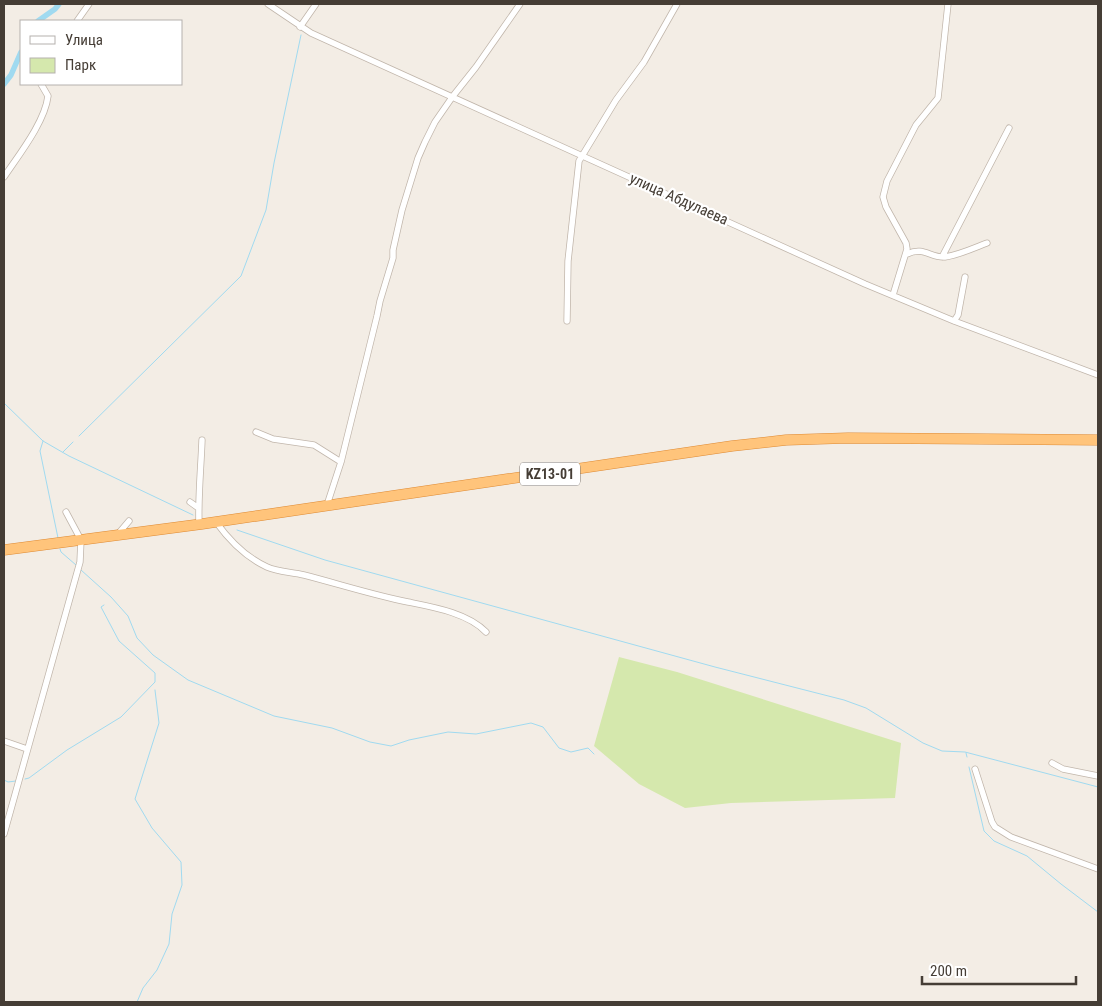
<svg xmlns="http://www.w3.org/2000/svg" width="1102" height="1006" viewBox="0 0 1102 1006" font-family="'Roboto Condensed',sans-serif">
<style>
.green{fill:#d5e8ad}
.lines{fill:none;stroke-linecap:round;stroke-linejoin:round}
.stream{stroke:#a0daf0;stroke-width:1}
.canal{stroke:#a0daf0;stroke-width:5.5}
.minor-casing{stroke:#c1b6ab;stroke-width:7}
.trunk-casing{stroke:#de8a34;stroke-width:11}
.minor{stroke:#fff;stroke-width:5.5}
.trunk{stroke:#ffc47b;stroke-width:10}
.labels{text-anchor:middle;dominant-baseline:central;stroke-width:4.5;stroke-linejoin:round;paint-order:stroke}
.shield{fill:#fff;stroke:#7d7772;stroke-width:1}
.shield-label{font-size:14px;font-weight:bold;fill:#453d35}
.street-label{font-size:15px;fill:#453d35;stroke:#fff}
</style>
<rect width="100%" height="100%" fill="#f3ede5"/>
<path class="green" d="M 619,657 L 677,672 L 901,743 L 895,798 L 731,803 L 685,808 L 639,784 L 594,746 Z"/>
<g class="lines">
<path class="stream" d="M 4,403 L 43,441 L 69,456 L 193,515
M 79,436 L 241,276 L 266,210 L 274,163 L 301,35
M 43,441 L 40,451 L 58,538
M 63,452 L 73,442
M 237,530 L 325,560 L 715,667 L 844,700 L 866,708 L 923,743 L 942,751 L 965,752 L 1098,787
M 60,549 L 61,552 L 76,565
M 81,570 L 111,597 L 128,616 L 137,638 L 153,655 L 188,680 L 274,716 L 332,728 L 370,742 L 391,746 L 409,740 L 448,732 L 476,734 L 531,723 L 543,727 L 559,748 L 571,752 L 588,748 L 594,754
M 966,753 L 967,757
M 969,767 L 984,831 L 994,841 L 1027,856 L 1061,884 L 1098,912
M 25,779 L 29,778 L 67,750 L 121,717 L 155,682 L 155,673 L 119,641 L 101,607 L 104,605
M 4,780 L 8,782 L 16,781
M 137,1002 L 143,988 L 157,970 L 169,944 L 172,914 L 182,885 L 181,862 L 152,828 L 135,799 L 159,723 L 155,690"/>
<path class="canal" d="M 38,21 L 55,9 L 59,4
M 4,84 L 11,75 L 21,52"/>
<g class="minor-casing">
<path id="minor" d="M 268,4 L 311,33 L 865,284 L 954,321 L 1098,375
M 77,21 L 89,4
M 300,27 L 316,4
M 4,177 C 18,156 45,122 48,96 L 41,84
M 907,254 C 924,246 930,258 945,257 C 959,255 974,248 987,243
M 942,257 L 1009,128
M 893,295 L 907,249 L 906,243 L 886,207 L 883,197 L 887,181 L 916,125 L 938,98 L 948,4
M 567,321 L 568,261 L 579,161 L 616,100 L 644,62 L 677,4
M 954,321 L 958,315 L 965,277
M 256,432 L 273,439 L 314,445 L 341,462
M 190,502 L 197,507
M 327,505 L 341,462 L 377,316 L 380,301 L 393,258 L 393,250 L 402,210 L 418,158 L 425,142 L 435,122 L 453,96 L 476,67 L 520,4
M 216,522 C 229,540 245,557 267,567 C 278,572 292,572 304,575 C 339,584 373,595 408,602 C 433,607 468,613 486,632
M 199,524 C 198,496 201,468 202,440
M 118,534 L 129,521
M 4,741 L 27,749
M 1052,763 L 1063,769 L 1098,776
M 975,769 L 992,822 L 995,827 L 1011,837 L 1098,869
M 4,834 L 80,562 L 81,540 L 66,512"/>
</g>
<g class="trunk-casing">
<path id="trunk" d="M 4,550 L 202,524 L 732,446 L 786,440 L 848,438 L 1098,440"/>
</g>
<use href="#minor" class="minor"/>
<use href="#trunk" class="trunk"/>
</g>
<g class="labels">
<rect class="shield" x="520" y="462.5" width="60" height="23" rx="4"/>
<g class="shield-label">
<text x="550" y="474">KZ13-01</text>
</g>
<g class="street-label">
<text transform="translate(679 199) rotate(24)">улица Абдулаева</text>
</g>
</g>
<rect width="1102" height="1006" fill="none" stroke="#453d35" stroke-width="10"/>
<rect x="20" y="20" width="162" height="65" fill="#ffffff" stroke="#b5b1ae"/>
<rect x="30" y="36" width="25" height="8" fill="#ffffff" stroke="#b5b1ae"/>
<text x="65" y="45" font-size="15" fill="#453d35">Улица</text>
<rect x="30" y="58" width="25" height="15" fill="#d5e8ad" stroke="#b5b1ae"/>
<text x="65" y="70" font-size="15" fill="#453d35">Парк</text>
<path d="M922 976v8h154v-8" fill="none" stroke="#453d35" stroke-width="2.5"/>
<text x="930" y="976" font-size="15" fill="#453d35" stroke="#ffffff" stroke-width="4" paint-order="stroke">200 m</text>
</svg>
